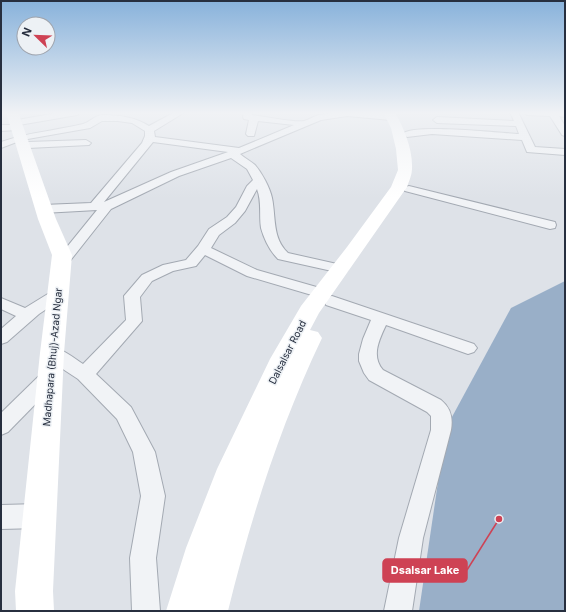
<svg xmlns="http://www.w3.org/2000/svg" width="566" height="612" viewBox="0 0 566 612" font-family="Inter,sans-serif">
<rect width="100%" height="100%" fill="#dee2e8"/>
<!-- water -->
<path fill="#99afc8" d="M565 281V611H419L446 428 511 308Z"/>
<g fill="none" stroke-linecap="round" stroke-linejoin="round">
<defs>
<g id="street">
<path d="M62 112H81L77 115 19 125 22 127 17 130 1 131V125H12V121Z"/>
<path d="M175 112H185L154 131 155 137 239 148 294 125 258 121 254 136H248L246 134 249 120 244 119 243 117 244 112H252V115C263 116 295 123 304 121 309 120 314 116 319 115 332 113 386 108 395 117L391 120 347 116 321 120 240 154C244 158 251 161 255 165 262 173 270 188 272 198 276 217 272 238 288 253L346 266 348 269 346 272 341 273 278 259C270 251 264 239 261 228 259 215 262 202 257 189L245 211 235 223 219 235 211 248 257 270 327 290 330 293 327 296 322 298 247 276 205 255 196 266 173 271 152 281 140 297 142 321 96 374 131 407 155 452 165 496 156 558 160 611H132L130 558 141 496 133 452 117 419 78 379 46 358 43 353 46 348C59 345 72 357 83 364L126 320 124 296 142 275 163 265 186 260 198 246 209 229 227 217 236 207 247 186 253 180 247 169 231 158 179 176 111 209 66 266 61 267 56 266 54 263 97 210 43 213 39 212 37 209 39 206 43 205 91 203 142 143 145 136V131L132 123 118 121H102L90 128 22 140 1 148V142C28 132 55 131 83 124 90 122 94 116 102 115 119 115 135 117 149 126ZM153 142 228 152 171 172 104 202Z"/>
<path d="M510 112H518L535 147 565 149V155L527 152 522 140 432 134 407 137 402 134C413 123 500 133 519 134L516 126 437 123 433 120 437 117 514 121Z"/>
<path d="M523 112H565V117L559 116 565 126V136L562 135 550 116 527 115Z"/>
<path d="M86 140 91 143 89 145 28 148 23 145 28 142Z"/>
<path d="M409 186 555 222 556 225 555 228 550 229 405 191 403 189 405 187Z"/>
<path d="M57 290 63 292 65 295 63 298 39 314 7 342 1 344V329L16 316 1 309V298L25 308 51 292Z"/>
<path d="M332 296 474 344 477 348 474 352 468 354 386 325C379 340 371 356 383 370L441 400C451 408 453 418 451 430L423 538 412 611H384L399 538 431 430V416L427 412 369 380 364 373 359 361V354L363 339 371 320 326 305 324 301 326 297Z"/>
<path d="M50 370 57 372 59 377 57 382 8 432 1 435V413L43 372Z"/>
<path d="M39 504 48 508 51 516 48 524 39 528 1 529V505Z"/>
</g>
</defs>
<!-- street casing -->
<use href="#street" stroke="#a3a9b2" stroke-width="2"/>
<!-- street -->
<use href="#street" fill="#f1f3f6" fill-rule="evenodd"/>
<!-- secondary -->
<g fill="#fff" fill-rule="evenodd">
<path d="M6 112H18L56 219 72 255 64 353 53 591 54 611H16L15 591 40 353 52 255 38 219Z"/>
<path d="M383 112H395C404 129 413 149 412 169 412 175 409 181 407 187L319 313 310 330 318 332 322 338C280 426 251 517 228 611H166L186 548 217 469 270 359 301 306 347 247 391 187 398 170 396 149 391 128Z"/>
</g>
</g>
<!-- sky -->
<linearGradient id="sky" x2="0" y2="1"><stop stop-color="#88b2db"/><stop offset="0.57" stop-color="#f0f2f5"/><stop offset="1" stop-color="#f0f2f5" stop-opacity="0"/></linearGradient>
<rect width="566" height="198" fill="url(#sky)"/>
<g text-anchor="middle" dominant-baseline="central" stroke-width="3" stroke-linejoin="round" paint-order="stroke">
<!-- street labels -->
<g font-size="10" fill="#272f3f" stroke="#edf1f5">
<text transform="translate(287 352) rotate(-63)">Dalsalsar Road</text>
<text transform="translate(52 357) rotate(-85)">Madhapara (Bhuj)-Azad Ngar</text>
</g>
</g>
<!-- callouts -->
<path fill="none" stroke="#ce4254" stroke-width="1.5" d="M499 519L467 570"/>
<circle fill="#ce4254" stroke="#edf1f5" stroke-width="1.5" cx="499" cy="519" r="4"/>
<rect fill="#ce4254" stroke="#ce4254" stroke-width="1.5" x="383" y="559" width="84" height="23" rx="4"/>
<g font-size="11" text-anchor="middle" font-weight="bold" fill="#fff">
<text x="425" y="574">Dsalsar Lake</text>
</g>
<!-- border -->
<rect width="566" height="612" fill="none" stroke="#272f3f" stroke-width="4"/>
<!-- north arrow -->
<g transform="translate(36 36) rotate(293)"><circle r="19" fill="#edf1f5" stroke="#9ea3ac"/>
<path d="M0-3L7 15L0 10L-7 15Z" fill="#ce4254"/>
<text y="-6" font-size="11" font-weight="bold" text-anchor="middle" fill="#272f3f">N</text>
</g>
</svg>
